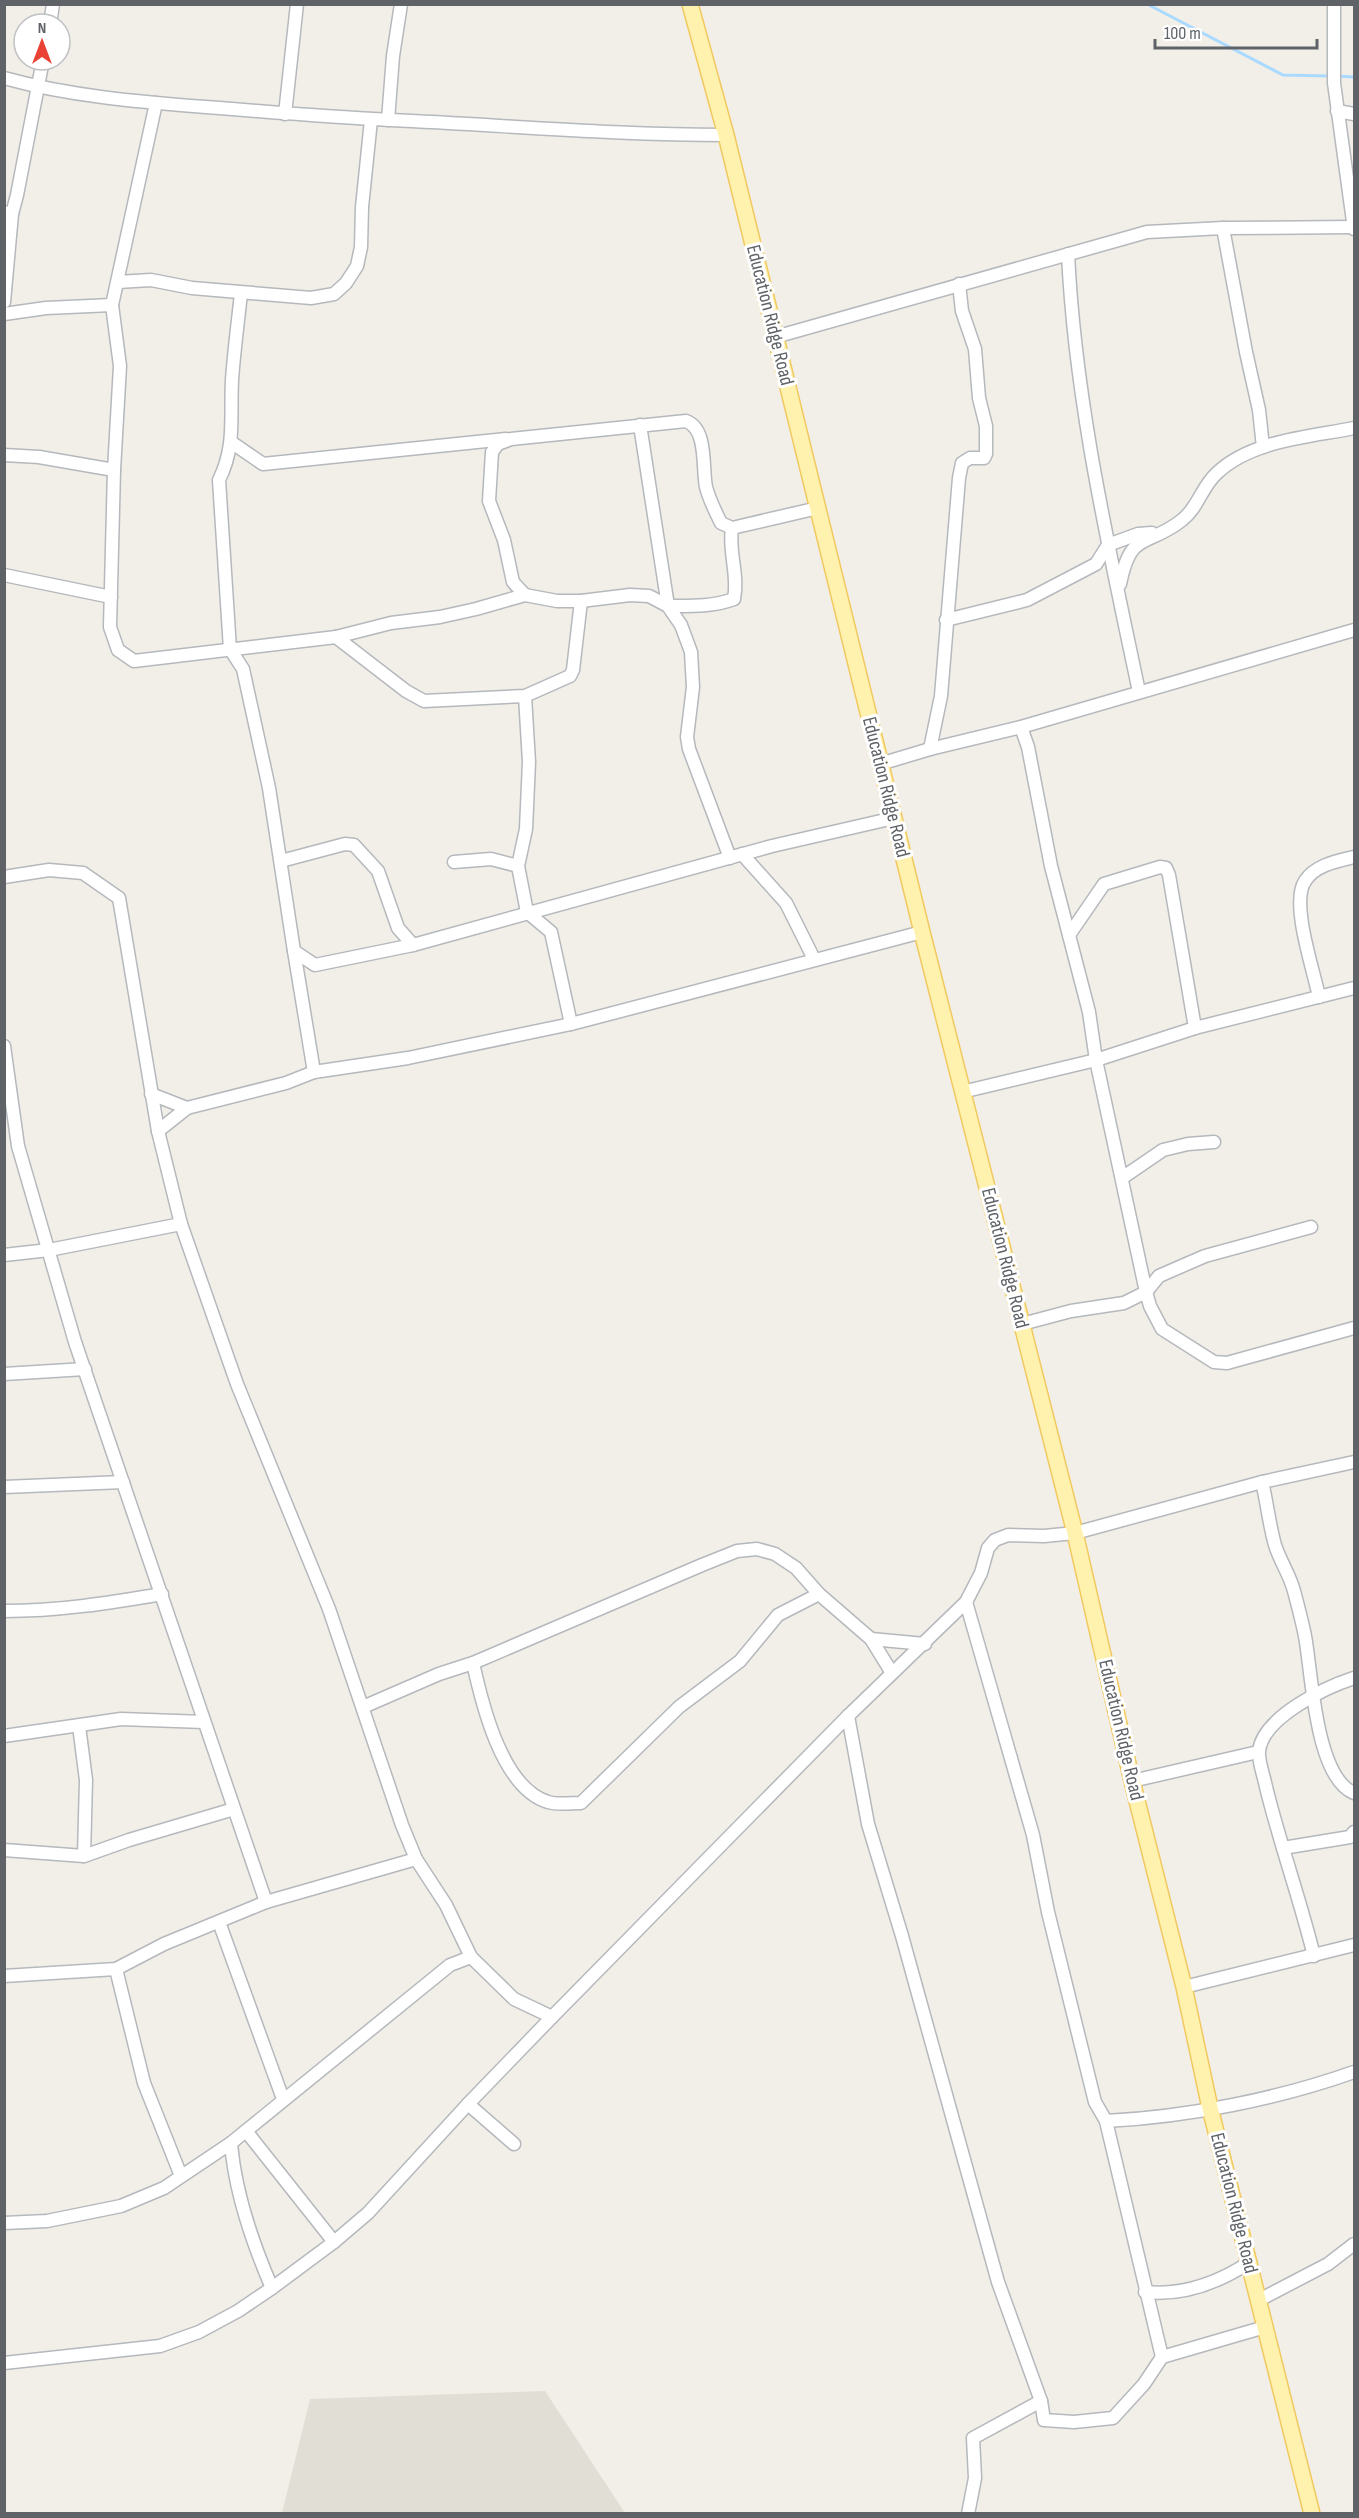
<svg xmlns="http://www.w3.org/2000/svg" width="1359" height="2518" viewBox="0 0 1359 2518" font-family="'Sofia Sans Condensed',sans-serif">
<rect width="100%" height="100%" fill="#f1efe8"/>
<!-- education -->
<path fill="#e1ded6" d="M545 2391 625 2513H282L310 2399Z"/>
<g fill="none" stroke-linecap="round" stroke-linejoin="round">
<!-- stream -->
<g stroke="#aadaff" stroke-width="3">
<path d="M1147 4 1283 75 1329 76"/>
<path d="M1336 76 1354 77"/>
</g>
<defs>
<g id="minor">
<path d="M1334 4V83L1354 229"/>
<path d="M50 24 53 4"/>
<path d="M4 78C69 96 139 102 206 107 268 112 329 117 391 120 503 125 614 135 726 135"/>
<path d="M156 103 112 305 120 366 114 470 110 627 118 650 134 661 336 637 391 623 440 617 476 609 525 595 557 601H581L630 595 649 596 668 606 681 625 691 652 693 687 687 737 689 749 730 858"/>
<path d="M1337 111 1354 114"/>
<path d="M285 114 297 4"/>
<path d="M388 120 393 56 401 4"/>
<path d="M4 212 12 214 17 195 43 60"/>
<path d="M1223 228 1246 352 1259 410 1263 447"/>
<path d="M1068 254C1075 402 1109 548 1139 692"/>
<path d="M118 282 151 280 192 288 311 298 334 294 346 283 357 266 361 247 362 207 371 120"/>
<path d="M241 293C238 322 234 351 232 380 230 417 236 446 219 480L230 649 243 669 269 788 294 951"/>
<path d="M4 302 12 214"/>
<path d="M4 314 46 308 112 305"/>
<path d="M775 337 1147 232 1223 228 1354 227"/>
<path d="M640 425 668 606"/>
<path d="M231 442 263 464 506 439"/>
<path d="M4 455 39 457 114 470"/>
<path d="M4 575 111 597"/>
<path d="M1120 584C1131 529 1147 548 1182 520 1198 508 1202 486 1217 473 1252 440 1310 437 1354 428"/>
<path d="M525 595 513 582 504 540 489 501 492 452 498 444 511 439 686 421C708 429 702 468 706 487 709 499 715 511 721 523L732 528 818 508"/>
<path d="M668 606C690 606 712 607 734 599 739 574 728 552 732 528"/>
<path d="M946 620 1027 600 1096 564 1108 545 1138 534 1152 533"/>
<path d="M336 637 406 691 424 701 525 696 570 676 573 670 581 601"/>
<path d="M525 696 529 762 526 829 518 866 527 912 551 932 571 1024"/>
<path d="M1021 727 1028 747 1051 866 1089 1012 1096 1060 1146 1292 1150 1306 1162 1329 1214 1362 1227 1363 1354 1328"/>
<path d="M930 749 941 696 959 478 962 463 970 458H984L986 454V426L979 398 975 349 962 311 959 284"/>
<path d="M880 764 930 749 1021 727 1354 630"/>
<path d="M742 854 786 903 814 959"/>
<path d="M281 861 345 844 354 845 378 871 398 928 413 945"/>
<path d="M454 862 491 859 518 866"/>
<path d="M4 877 49 870 83 873 119 898 158 1131 181 1224 237 1384 329 1609 402 1825 416 1859 446 1905 471 1957 514 1999 552 2017"/>
<path d="M1069 935 1104 884 1160 867 1166 868 1169 875 1195 1028"/>
<path d="M1319 997C1314 971 1290 903 1305 881 1315 865 1337 861 1354 857"/>
<path d="M4 1046 18 1146 75 1342 266 1902"/>
<path d="M314 1072 294 951 315 965 413 945 772 846 894 818"/>
<path d="M962 1092 1096 1060 1195 1028 1354 988"/>
<path d="M151 1094 187 1108"/>
<path d="M158 1131 187 1108 286 1083 314 1072 408 1058 571 1024 922 932"/>
<path d="M1122 1178 1163 1150 1188 1144 1214 1142"/>
<path d="M4 1255 49 1250 181 1224"/>
<path d="M1022 1324 1071 1311 1124 1303 1146 1292 1159 1276 1205 1256 1311 1227"/>
<path d="M4 1374 85 1369"/>
<path d="M1262 1482C1267 1502 1269 1524 1275 1545 1280 1561 1290 1575 1294 1591 1298 1606 1302 1621 1305 1636 1312 1673 1315 1777 1354 1793"/>
<path d="M4 1487 123 1482"/>
<path d="M966 1602 1033 1835 1048 1912 1095 2102 1106 2121 1162 2357"/>
<path d="M4 1611C58 1611 110 1603 162 1594"/>
<path d="M871 1639 925 1644"/>
<path d="M473 1663C482 1704 502 1788 548 1802 557 1805 571 1803 581 1803L679 1707 740 1661 778 1615 819 1594"/>
<path d="M363 1707 439 1674 473 1663 702 1565 737 1551 757 1549 775 1554 796 1568 819 1594 871 1639 892 1673"/>
<path d="M848 1716 868 1824 902 1936 998 2282 1041 2401 1044 2420 1074 2422 1113 2418 1144 2384 1162 2357 1265 2327"/>
<path d="M79 1726 86 1780 84 1856"/>
<path d="M4 1736 121 1719 204 1722"/>
<path d="M1132 1781 1258 1752"/>
<path d="M1283 1848 1350 1837 1354 1832"/>
<path d="M4 1850 84 1856 129 1840 234 1809"/>
<path d="M219 1922 283 2099"/>
<path d="M1314 1956C1300 1899 1280 1844 1266 1787 1264 1776 1258 1761 1259 1751 1263 1717 1326 1687 1354 1678"/>
<path d="M116 1969 144 2083 181 2176"/>
<path d="M4 1976 116 1969 164 1944 266 1902 416 1859"/>
<path d="M1184 1987 1354 1945"/>
<path d="M468 2104 514 2144"/>
<path d="M1106 2121C1187 2117 1278 2099 1354 2072"/>
<path d="M246 2131 334 2242"/>
<path d="M231 2143C235 2193 252 2242 272 2288"/>
<path d="M4 2223 47 2221 121 2206 164 2188 231 2143 450 1965 471 1957"/>
<path d="M1145 2292C1183 2296 1218 2283 1250 2262"/>
<path d="M1259 2300 1328 2264 1354 2244"/>
<path d="M4 2363 160 2346 199 2332 238 2311 272 2288 334 2242 368 2213 468 2104 552 2017 848 1716 966 1602 981 1573 988 1548 995 1540 1008 1535 1044 1536 1075 1533 1262 1482 1354 1462"/>
<path d="M968 2514 975 2478 973 2438 1041 2401"/>
</g>
<path id="major" d="M690 4 726 135 922 932 1075 1533 1132 1781 1184 1987 1210 2108 1312 2514"/>
</defs>
<!-- minor casing -->
<use href="#minor" stroke="#b5b8bc" stroke-width="15"/>
<!-- major casing -->
<use href="#major" stroke="#f2c960" stroke-width="18"/>
<!-- minor -->
<use href="#minor" stroke="#fff" stroke-width="12"/>
<!-- major -->
<use href="#major" stroke="#fff2af" stroke-width="15"/>
</g>
<g text-anchor="middle" dominant-baseline="central" stroke-width="6" stroke-linejoin="round" paint-order="stroke">
<!-- street labels -->
<g font-size="20" fill="#5f6368" stroke="#fff">
<text transform="translate(770 315) rotate(76)">Education Ridge Road</text>
<text transform="translate(886 787) rotate(76)">Education Ridge Road</text>
<text transform="translate(1005 1258) rotate(76)">Education Ridge Road</text>
<text transform="translate(1121 1730) rotate(77)">Education Ridge Road</text>
<text transform="translate(1234 2203) rotate(76)">Education Ridge Road</text>
</g>
</g>
<!-- border -->
<rect width="1359" height="2518" fill="none" stroke="#5f6368" stroke-width="12"/>
<!-- north arrow -->
<g transform="translate(42 42)"><circle r="28" fill="#ffffff" stroke="#bfc1c3" stroke-width="1.5"/>
<path d="M0-4.5L10 22L0 15L-10 22Z" fill="#ea4335"/>
<text y="-9" font-size="16" font-weight="bold" text-anchor="middle" fill="#5f6368">N</text>
</g>
<!-- scale -->
<path d="M1155 39v9h162v-9" fill="none" stroke="#5f6368" stroke-width="3"/>
<text x="1164" y="39" font-size="18" fill="#5f6368" stroke="#ffffff" stroke-width="4.5" paint-order="stroke">100 m</text>
</svg>
